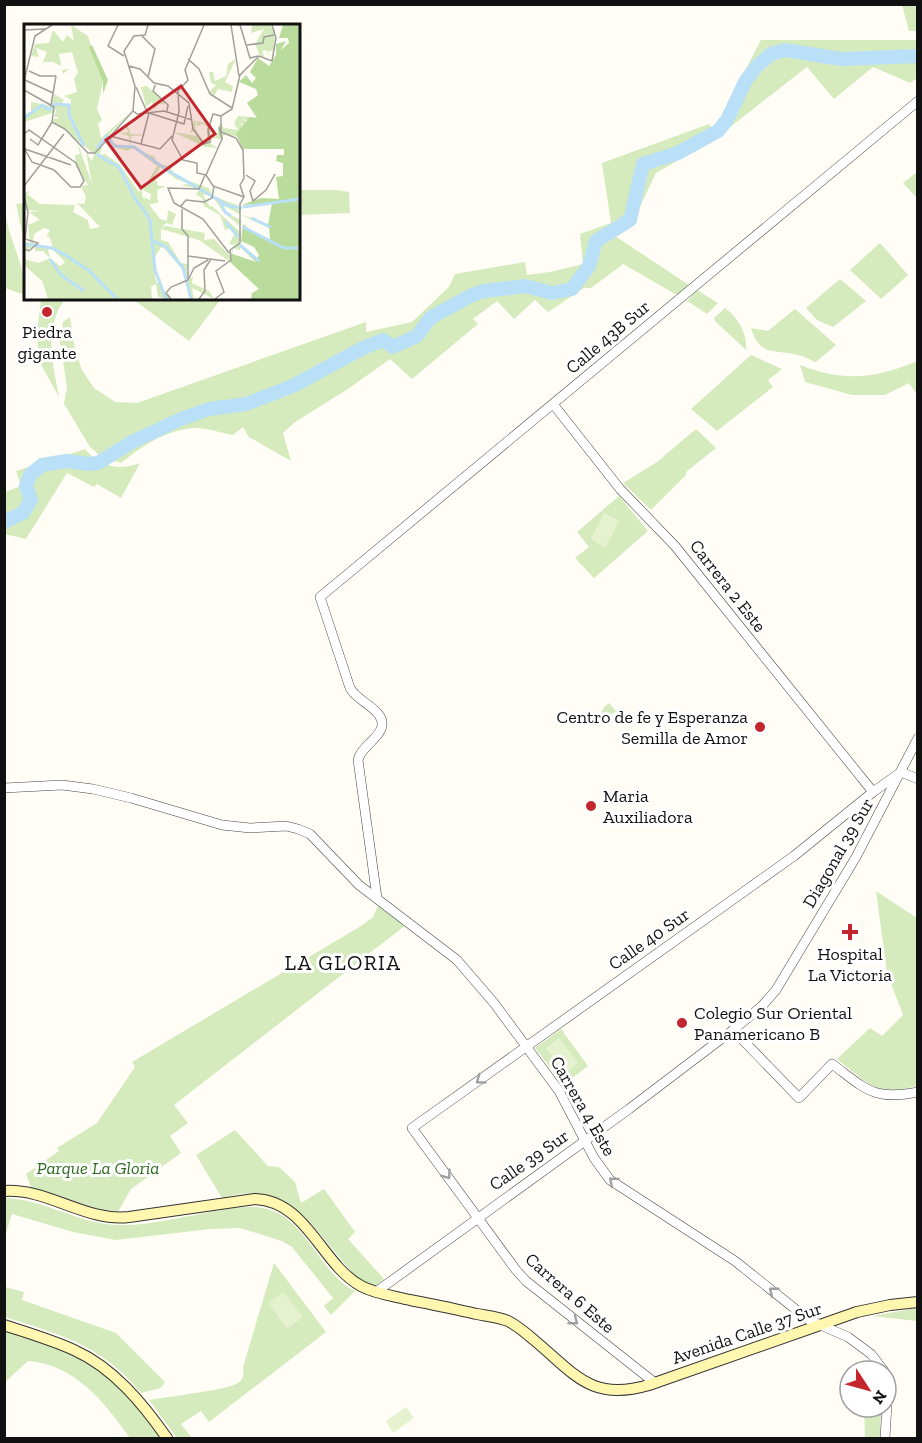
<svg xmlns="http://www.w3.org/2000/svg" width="922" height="1443" viewBox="0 0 922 1443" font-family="'Zilla Slab',serif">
<rect width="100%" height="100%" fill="#fffdf5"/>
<!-- green -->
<g fill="#d5ebbd">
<path d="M902 5H917V31H909Z"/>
<path d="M761 40H917V78L910 83 873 67 834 99 807 67 725 131 720 118Z"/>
<path d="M709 124 717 138 656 173 633 221 615 236 689 285 677 295 623 264 591 288H584L548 312 535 300 514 319 497 301 473 319 478 324 412 379 390 359 348 389 295 422 283 433 291 461 249 437 243 427 233 435C221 433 208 428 196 428 167 429 142 446 121 463L100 456 90 447 64 404 67 387 60 342 63 322 70 317 75 349 82 370 94 388 115 402 137 403 366 322V332L412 322 449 287 455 274 525 262 527 275 550 272 583 264 580 234 611 223 602 163Z"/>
<path d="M917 172V198L903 183Z"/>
<path d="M299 190H337L349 192 350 213 299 215Z"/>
<path d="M25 203H26L25 245 16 204Z"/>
<path d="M5 212C9 240 26 267 25 295L5 288Z"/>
<path d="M880 243 908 275 881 299 850 270Z"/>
<path d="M840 279 866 301 833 327 817 320 806 308Z"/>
<path d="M697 290 718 303 707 314 687 301Z"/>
<path d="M41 299H65C43 328 53 363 59 397L39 361 37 334Z"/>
<path d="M133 299H221L189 341Z"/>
<path d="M725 308C739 318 747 334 746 350L715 321 714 318Z"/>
<path d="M795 309 836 345 816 362C810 360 805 356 798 355 773 349 760 357 751 328L768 331Z"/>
<path d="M751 355 782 369 768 380 773 387 717 431 691 409Z"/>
<path d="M917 361V395L909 383 885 395H852L805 382 800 365C844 382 875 379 917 361Z"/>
<path d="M696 429 716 448 686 472V475L651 510 623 483 657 462Z"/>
<path d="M85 449C100 467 118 471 140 463L121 498 97 484 94 487 67 473 26 539 5 534V492L21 486 16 471Z"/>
<path d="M619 496 648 531 594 578 575 558 589 547 577 532Z"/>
<path d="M609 703 616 711 598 726 596 723 604 707Z"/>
<path d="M876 891 917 918V1086C876 1097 868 1084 837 1059L870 1028 882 1036 903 1015 887 973Z"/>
<path d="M378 906 406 925 174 1105 188 1123 170 1136 181 1153 131 1189 118 1212 89 1207 33 1192 26 1174 59 1151 57 1148 97 1123 135 1067 132 1062 361 926 373 917Z"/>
<path d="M561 1029 588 1066 563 1085 535 1048Z"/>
<path d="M235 1130 268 1166 279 1167 295 1182 301 1203 324 1189 355 1232 348 1239 384 1279 376 1287C360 1282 350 1271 340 1258 305 1216 284 1181 222 1198L196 1155Z"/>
<path d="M5 1198C45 1199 80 1225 120 1225 148 1226 187 1216 215 1211 232 1208 253 1204 270 1210 308 1222 320 1274 355 1291L331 1315 324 1306 333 1298 292 1247 282 1241 240 1228 210 1229 116 1240 73 1232 12 1214 5 1236Z"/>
<path d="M274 1263 326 1332 209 1422 201 1411 181 1424 192 1438H177L149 1400C164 1397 229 1390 238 1383 244 1379 244 1374 243 1367Z"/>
<path d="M5 1287 24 1292 22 1300 116 1333 165 1382 161 1388 141 1393C102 1345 61 1335 5 1317Z"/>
<path d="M917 1308V1321L872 1316Z"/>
<path d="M5 1330C28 1338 52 1345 74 1356 111 1374 136 1406 160 1438H130C105 1403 75 1364 28 1361L5 1382Z"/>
<path d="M864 1407H881L880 1438H865Z"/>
</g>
<!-- pitch -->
<g fill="#e6f2cf">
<path d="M604 513 619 521 605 548 591 539Z"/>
<path d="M559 1038 578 1063 565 1073 546 1048Z"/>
<path d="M283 1292 303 1317 287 1329 268 1303Z"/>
<path d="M406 1407 414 1418 393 1433 386 1421Z"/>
</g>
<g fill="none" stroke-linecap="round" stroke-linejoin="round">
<!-- river -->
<path stroke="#b9e0f7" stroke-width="14" d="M4 522 23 513 31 500 26 486 30 475 42 465 66 461 89 464 98 463 132 442 181 419 209 409 246 404 293 386 363 348 383 340 393 347 417 336 430 318 472 295 484 291 525 286 552 293 572 289 589 266 596 241 630 220 643 164 678 153 718 131 727 120 746 80 757 66 771 54 785 50 841 59 918 56"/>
<defs>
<g id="tertiary">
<path d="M553 404 620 489 675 546 873 792"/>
<path d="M901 772 918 779"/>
<path d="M4 788 62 785 93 789 131 798 222 825 250 828 286 826 298 829 310 834 359 885 457 960 494 1003 559 1091 594 1158 610 1180 735 1261 809 1320 848 1337 871 1354 884 1371"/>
<path d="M377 898 358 760C361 744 392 733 379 715 371 704 357 700 350 688L320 597 918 101"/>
<path d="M733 1030 799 1098 832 1064C866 1089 873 1101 918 1092"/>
<path d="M376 1292 629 1109 733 1030 762 1006 776 990 791 965 856 857 918 738"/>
<path d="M655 1383 526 1281 516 1270 412 1128 794 856 873 792 901 772"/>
<path d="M885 1438 888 1387 886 1377"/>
</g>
<g id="secondary">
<path d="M4 1191C48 1188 85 1222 129 1217L255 1199C307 1201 321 1264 361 1286 376 1294 394 1296 410 1300 432 1304 454 1309 477 1314 487 1316 498 1317 508 1321 518 1326 526 1333 534 1340 575 1374 591 1402 649 1385L857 1312 890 1305 918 1302"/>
<path d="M4 1325C28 1333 52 1340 74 1350 114 1368 143 1404 167 1438"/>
</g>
</defs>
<!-- tertiary casing -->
<use href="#tertiary" stroke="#444" stroke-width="10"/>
<!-- secondary casing -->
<use href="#secondary" stroke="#333" stroke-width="12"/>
<!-- tertiary -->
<use href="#tertiary" stroke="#fff" stroke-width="9"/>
<!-- secondary -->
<use href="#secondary" stroke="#fff6b0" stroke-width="10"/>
</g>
<!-- one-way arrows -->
<defs><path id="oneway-chevron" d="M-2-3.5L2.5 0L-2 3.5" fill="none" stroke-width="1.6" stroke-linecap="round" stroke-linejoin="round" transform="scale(1.5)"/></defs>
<g stroke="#a0a0a0">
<use href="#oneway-chevron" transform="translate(480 1080) rotate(144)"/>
<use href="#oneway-chevron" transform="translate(447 1175) rotate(54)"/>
<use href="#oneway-chevron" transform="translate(613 1181) rotate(-140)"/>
<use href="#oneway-chevron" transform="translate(773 1291) rotate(-141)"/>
<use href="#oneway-chevron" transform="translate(574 1321) rotate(38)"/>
</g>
<!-- markers -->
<g fill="#c4262e" stroke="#fff" stroke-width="2">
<circle cx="47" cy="312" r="6"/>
<circle cx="760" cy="727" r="6"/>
<circle cx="591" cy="806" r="6"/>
<path d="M847 923h6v6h6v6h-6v6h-6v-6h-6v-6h6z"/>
<circle cx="682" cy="1023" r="6"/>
</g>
<g text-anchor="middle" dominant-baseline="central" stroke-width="6" stroke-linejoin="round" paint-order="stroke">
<!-- poi labels -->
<g font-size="18" fill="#111" stroke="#fff">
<text x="47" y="332">Piedra<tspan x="47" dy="21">gigante</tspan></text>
<text x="748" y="717" text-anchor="end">Centro de fe y Esperanza<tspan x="748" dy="21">Semilla de Amor</tspan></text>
<text x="603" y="796" text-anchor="start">Maria<tspan x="603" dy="21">Auxiliadora</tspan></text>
<text x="850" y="954">Hospital<tspan x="850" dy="21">La Victoria</tspan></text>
<text x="694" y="1013" text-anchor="start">Colegio Sur Oriental<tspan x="694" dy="21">Panamericano B</tspan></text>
</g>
<!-- street labels -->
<g font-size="18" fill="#111" stroke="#fff">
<text transform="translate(608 337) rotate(-40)">Calle 43B Sur</text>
<text transform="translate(728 586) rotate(52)">Carrera 2 Este</text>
<text transform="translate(838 853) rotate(-60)">Diagonal 39 Sur</text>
<text transform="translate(649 939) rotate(-35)">Calle 40 Sur</text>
<text transform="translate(583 1106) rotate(60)">Carrera 4 Este</text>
<text transform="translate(529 1160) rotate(-35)">Calle 39 Sur</text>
<text transform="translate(570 1293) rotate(41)">Carrera 6 Este</text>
<text transform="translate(747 1333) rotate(-19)">Avenida Calle 37 Sur</text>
</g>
<!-- park labels -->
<g font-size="18" font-style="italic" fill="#2f6b1f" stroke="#fff">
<text x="98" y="1168">Parque La Gloria</text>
</g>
<!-- quarter labels -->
<g font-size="21" letter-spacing="1.5" fill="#111" stroke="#fff">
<text x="343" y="962">LA GLORIA</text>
</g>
</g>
<!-- overview -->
<g transform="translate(24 24)">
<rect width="276" height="276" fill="#fffdf5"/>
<path d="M47 1 64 12 79 58 73 85 78 96 74 100 77 114 108 87 79 117 76 131 81 130 96 141 115 168 119 164 118 171 121 177 120 173 126 176 127 170 119 166 133 142 109 124 103 127 90 123 85 116 80 118 86 112 90 120 106 123 105 112 96 109 105 108 101 103 103 101 106 108V110L124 111 107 112V122L114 127 130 132 133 139 144 142 155 153 184 164 189 172 218 183 215 190 199 181 201 188 217 196 216 202 199 188 189 173 179 170 186 183 188 182 217 209 216 226 209 224 208 230V223L212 221 205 220 211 209 206 204 201 206 196 191 180 182 178 174 172 171 175 165 156 161 166 160 152 155 137 143 131 151 134 162H142L133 166 134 179 125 180 136 195 143 197 144 186 152 190 148 201 143 199 141 200 138 205 141 202 181 209 180 216 190 215 207 233 205 237 175 216 137 205V216L144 218 157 239 163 240V257L169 252 168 259 185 267 190 275 168 264 170 275 165 274 166 266 159 246 138 222 131 233V252L133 260 137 254 136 262 147 275 134 273 132 260 127 263 128 275H24L18 257 0 241V235L15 239 26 234 36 242 41 238 28 225 24 226 26 234 19 227H11V221L4 226 0 223V218L6 219 4 201 16 196 5 188 17 187 0 186V169L6 167 3 170 16 180 51 181 49 188 64 196 66 205 76 203 53 179 60 180 62 173 57 162 64 161 52 143 51 131 56 130 53 117 68 160 62 128 68 137 70 130 29 97 30 94 34 95V93H30L32 86 28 81 29 69 40 76 38 79 47 81V76L40 72 53 68 50 54 54 49 48 28 35 30 38 46 45 45 39 50 37 42 29 38H20L17 43 23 28 12 24 15 33 7 32 11 20 25 19 29 6 39 18 43 11 50 17ZM20 204 26 206 22 213 25 212 29 224 9 219 10 210ZM228 1H245L251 6 250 27H244L248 34 242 26 238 27 241 35 236 32 231 20 240 5 227 9ZM212 35 201 58 209 62 208 68 194 65 190 72 185 68 192 61 187 59 185 48H189L191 57 202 52 204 40ZM123 62 140 78V81L135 79 130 85 128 78 122 83 117 63ZM7 78 28 82 31 88 0 98V93L7 91ZM214 92 226 93 224 97 217 94 223 98 221 102 216 98 220 104 212 112 201 110 198 115 188 114 187 120 194 124 181 123 149 108 173 112 171 107 166 109 170 97H172L171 104 180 118 183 116V103L179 100 172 102 174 97 187 101 186 111 192 113 196 99 200 104 214 106 210 99Z" fill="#d5ebbd" fill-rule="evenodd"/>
<path d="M259 1H276V275H227L228 269 235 265 206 238V229L232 238 215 222 233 234 235 231 230 223 217 217 219 200 234 212 246 215 245 204 216 190 244 201 248 179 217 181 237 174 255 175 252 153 259 152V139L252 137 253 131H260V125H219L212 110 226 93 233 94 223 79 234 71 232 65 215 58 222 51 228 59 232 54 226 48 234 34 245 42 252 31V20L262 17 257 26 265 19 264 14H255ZM68 21 84 56 79 70V58L65 23Z" fill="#b9dc9c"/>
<path fill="none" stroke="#b9e0f7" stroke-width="3" d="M0 94 18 81 25 86 31 80 45 81V91L60 122M73 124 83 112 91 122 110 123 149 150M72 130 95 143 114 180M150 150 205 182 218 184M196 176 201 188 207 192M115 179 126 196 131 246 142 275M219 183 276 175M227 194 247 203M202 198 214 213M219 203 260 224H274M130 217 143 224 159 244 167 275M0 220 28 224 43 232 64 246 93 275M216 221 235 237M26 235 37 251 60 267"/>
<path fill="none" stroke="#a09f9a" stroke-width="1.5" d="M94 1 84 22 100 32M180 1 161 46 164 56 154 67 155 88 148 116 159 136 173 139V149L182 151M207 1 215 52M216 1 226 34 234 32M0 6 21 5M118 12 131 25 124 53M223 21 239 19 240 13 250 11M164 35 175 45 186 70 208 84M105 42 116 45 130 59 144 62 165 79 169 105 180 120 186 118 184 106 189 90 197 92M5 47 16 52H32M1 56 29 69M0 57 11 12 28 1M132 59 129 67 144 81 143 87M112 63 123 88M0 66 30 83 28 98 41 105 64 129H71L109 87 111 62 100 27 110 12 121 11 124 1M27 81 32 52M109 87 113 90 140 87 168 96M125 89 160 100 164 82M197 92 208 85 216 51 235 32 248 37 252 14 248 1M0 110 5 106 52 139 60 157 56 163H47L30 146 8 138 0 124M86 112 136 125 148 112M6 115 14 121 28 98M117 120 125 89M1 125 47 141M181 151 175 165 144 164 150 179 179 195 205 229M182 151 198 115 195 103M182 151 189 162 220 173M222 151 231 157 226 167 229 177 242 166 251 150M0 162 40 110M0 172 4 188 1 215 14 219 5 227 0 225M157 182 162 176 180 178 188 174 190 162M158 185V205L164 212V256M164 232 201 237M164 256 170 244 184 236M147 275 142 269 147 263 164 256M175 275 181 267 180 246 187 235M191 275 200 268 192 247 207 236 206 226 216 219V180L220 173 216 161 220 154 219 126 212 114 197 108V92"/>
<path fill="#c4262e" fill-opacity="0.15" stroke="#c4262e" stroke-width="3" d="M157 62 191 110 117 164 82 116Z"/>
<rect width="276" height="276" fill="none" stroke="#111" stroke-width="3"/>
</g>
<!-- border -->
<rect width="922" height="1443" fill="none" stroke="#111111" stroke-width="12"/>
<!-- north arrow -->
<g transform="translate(868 1389) rotate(126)"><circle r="28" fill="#ffffff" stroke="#a0a0a0" stroke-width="1.5"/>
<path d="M0-4.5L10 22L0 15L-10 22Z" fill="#c4262e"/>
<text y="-9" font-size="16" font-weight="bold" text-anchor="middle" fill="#111111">N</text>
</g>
</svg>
